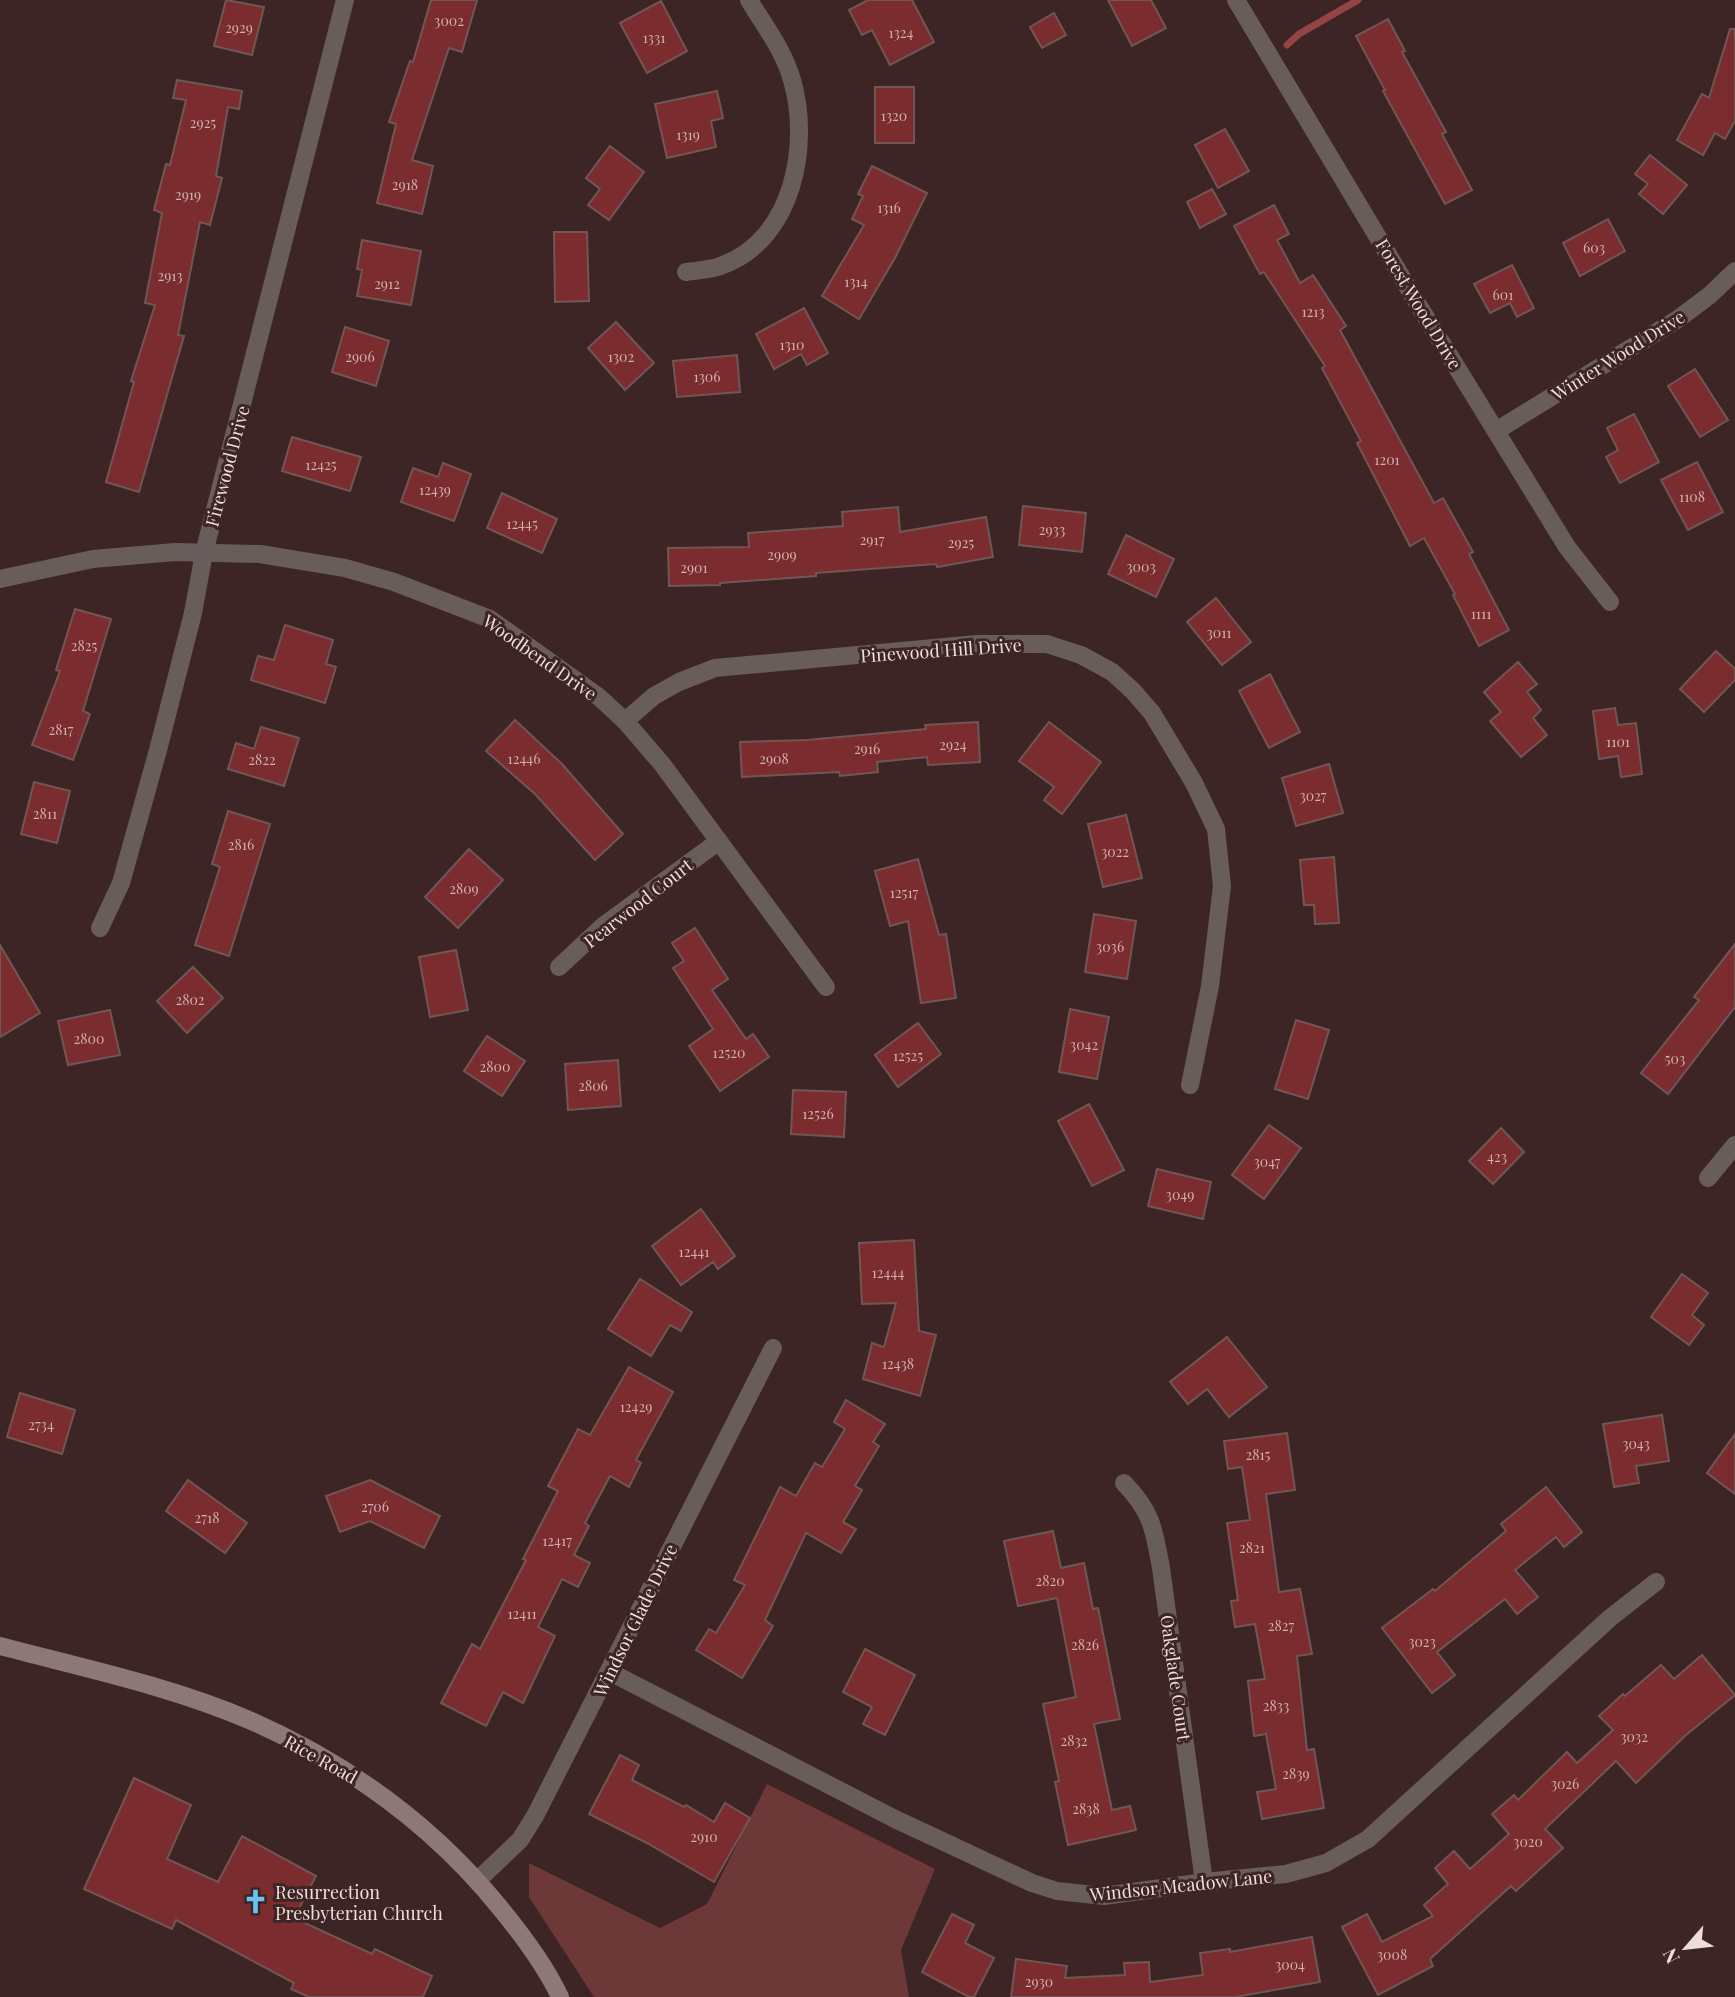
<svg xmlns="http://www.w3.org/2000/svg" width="1735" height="1997" viewBox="0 0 1735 1997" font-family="'Playfair Display',serif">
<rect width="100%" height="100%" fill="#3c2524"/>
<!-- green -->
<path fill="#6d3938" d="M767 1784 935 1869 901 1950 909 1997H594L529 1897V1863L660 1928 707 1904Z"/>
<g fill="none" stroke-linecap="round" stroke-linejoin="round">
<!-- stream -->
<path stroke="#944445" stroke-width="7" d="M1287 45 1299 34 1358 0"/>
</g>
<!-- building -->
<g fill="#7a2c2f" stroke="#715655" stroke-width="2">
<path d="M226 0 264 7 252 55 214 46Z"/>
<path d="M431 0H477L462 52 449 48 412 160 433 166 422 214 377 203 396 124 389 122 410 61 413 62Z"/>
<path d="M868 0H912L934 42 890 65 872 30 862 35 849 10Z"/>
<path d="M1108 0H1151L1166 28 1132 46Z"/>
<path d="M661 1 687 51 647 73 620 23Z"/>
<path d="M1054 13 1066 35 1042 48 1030 27Z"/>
<path d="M1388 19 1405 51 1402 52 1446 132 1442 134 1472 190 1445 204 1383 91 1385 90 1356 36Z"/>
<path d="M1730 29H1735V121L1725 139 1715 133 1703 155 1677 140 1702 94 1709 98Z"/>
<path d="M177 80 242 91 239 109 228 107 216 176 222 178 210 225 200 222 178 335 184 336 139 492 106 482 134 382 131 381 155 305 145 303 162 213 154 210 166 164 170 165 186 100 173 98Z"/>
<rect x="875" y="87" width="39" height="56"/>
<path d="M717 91 723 118 711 121 716 147 667 158 655 104Z"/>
<path d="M1225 129 1249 171 1218 188 1195 145Z"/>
<path d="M610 146 644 172 609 220 588 205 600 189 586 178Z"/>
<path d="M1650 155 1687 185 1663 214 1639 194 1648 184 1635 174Z"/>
<path d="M872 166 927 193 895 258 859 319 822 296 864 225 852 219 863 196 858 194Z"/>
<path d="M1212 189 1226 214 1200 228 1187 202Z"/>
<path d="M1274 205 1289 234 1277 240 1300 283 1313 275 1346 326 1340 330 1434 503 1443 498 1473 552 1469 554 1509 630 1479 646 1453 595 1455 594 1424 538 1410 546 1357 443 1361 441 1322 368 1325 366 1264 272 1260 274 1234 226Z"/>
<path d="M1608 219 1625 251 1580 276 1563 243Z"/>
<path d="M554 232H587L589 301 555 302Z"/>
<path d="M362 240 421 251 411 305 357 296 362 270 357 269Z"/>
<path d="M1512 265 1534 308 1517 317 1510 303 1490 313 1474 284Z"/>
<path d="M804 308 828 353 807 365 801 354 774 369 756 334Z"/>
<path d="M616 322 654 363 625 390 588 348Z"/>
<path d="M345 327 389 341 376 386 332 372Z"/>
<path d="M737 355 740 392 677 397 673 361Z"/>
<path d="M1695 369 1728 420 1700 437 1668 386Z"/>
<path d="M1634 414 1659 462 1620 483 1606 457 1618 450 1607 428Z"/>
<path d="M292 437 361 457 350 491 282 471Z"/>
<path d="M1697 462 1723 512 1688 530 1661 480Z"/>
<path d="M443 463 471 474 454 521 401 502 413 468 438 477Z"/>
<path d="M502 493 557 519 542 553 487 528Z"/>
<path d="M1023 506 1086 513 1082 552 1019 545Z"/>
<path d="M898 507 900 532 986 517 993 557 937 567 936 564 816 573V576L720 583V585L669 586 668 548 749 547 748 533 843 526 842 512Z"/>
<path d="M1126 535 1174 559 1156 597 1108 574Z"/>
<path d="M1216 598 1251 642 1222 665 1187 622Z"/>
<path d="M75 609 111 619 83 711 90 714 73 760 32 745 60 671 56 670Z"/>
<path d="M285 625 333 640 326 664 336 667 325 703 251 680 258 656 274 660Z"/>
<path d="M1716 651 1735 669V680L1704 712 1680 689Z"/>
<path d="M1518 662 1537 684 1527 692 1541 710 1533 718 1547 735 1521 757 1490 721 1501 712 1484 692Z"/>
<path d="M1270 674 1300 732 1269 748 1239 691Z"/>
<path d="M1615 708 1618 725 1636 723 1642 774 1621 777 1618 756 1599 759 1593 711Z"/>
<path d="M515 720 562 764 623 834 595 860 535 794 486 751Z"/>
<path d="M978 722 980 762 928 765 927 757 877 762 878 772 840 776 839 772 742 777 740 742 807 740 926 729 925 725Z"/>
<path d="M1049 722 1101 762 1062 814 1044 800 1054 787 1019 761Z"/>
<path d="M261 727 299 738 284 786 228 769 236 743 254 749Z"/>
<path d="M1329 764 1343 813 1296 826 1282 778Z"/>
<path d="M34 782 70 791 57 843 21 834Z"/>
<path d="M228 811 270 824 229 956 195 945 220 867 212 864Z"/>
<path d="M1126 815 1142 878 1103 887 1088 824Z"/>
<path d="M469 849 503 880 458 928 425 897Z"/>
<path d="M1334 857 1339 923 1315 924 1314 905H1304L1300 860Z"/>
<path d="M918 859 939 935 946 934 956 998 921 1003 908 921 890 926 875 871Z"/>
<path d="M1094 914 1136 921 1127 979 1085 972Z"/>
<path d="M695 928 728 979 712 990 746 1039 753 1034 769 1057 720 1091 689 1046 713 1029 673 968 684 961 672 943Z"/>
<path d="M1735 944V1007L1668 1094 1641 1073 1699 1000 1694 997Z"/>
<path d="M0 945 40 1013 0 1037Z"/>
<path d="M456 950 468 1010 430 1017 419 957Z"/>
<path d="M193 967 223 998 187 1033 157 1001Z"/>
<path d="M1070 1009 1109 1017 1097 1079 1059 1072Z"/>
<path d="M110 1010 120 1055 68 1065 58 1021Z"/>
<path d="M1296 1020 1329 1030 1308 1099 1275 1089Z"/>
<path d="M918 1023 941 1054 898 1087 875 1055Z"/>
<path d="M487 1036 525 1061 502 1096 464 1071Z"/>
<path d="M618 1060 621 1106 568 1110 565 1064Z"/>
<path d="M793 1090 846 1092 844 1137 791 1134Z"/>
<path d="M1089 1104 1124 1170 1092 1186 1058 1121Z"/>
<path d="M1269 1125 1301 1148 1264 1199 1232 1175Z"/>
<path d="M1501 1128 1524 1152 1493 1184 1469 1161Z"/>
<path d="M1157 1169 1211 1182 1203 1219 1148 1206Z"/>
<path d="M701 1209 735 1256 718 1269 713 1262 681 1285 652 1246Z"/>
<path d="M914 1240 919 1331 936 1335 920 1396 863 1379 872 1343 884 1347 896 1303 862 1304 859 1243Z"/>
<path d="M1682 1274 1708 1293 1692 1315 1704 1325 1689 1345 1651 1317Z"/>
<path d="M640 1279 692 1312 681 1331 670 1325 651 1356 608 1329Z"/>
<path d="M1227 1337 1267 1387 1229 1417 1207 1389 1188 1404 1170 1382Z"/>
<path d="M629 1367 673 1392 636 1460 641 1463 629 1487 610 1476 585 1523 589 1526 574 1555 590 1563 578 1587 562 1579 538 1627 555 1636 523 1703 503 1692 486 1726 441 1703 472 1644 480 1649 526 1560 523 1559 558 1491 548 1486 578 1429 590 1435Z"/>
<path d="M20 1393 75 1410 62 1454 7 1437Z"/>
<path d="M846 1400 885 1424 873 1442 879 1446 855 1486 862 1490 843 1522 856 1529 841 1553 806 1533 765 1620 773 1626 742 1678 696 1650 709 1629 716 1633 745 1585 734 1580 780 1487 796 1496 815 1463 822 1467 845 1429 834 1422Z"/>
<path d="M1662 1415 1669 1461 1636 1466 1639 1483 1614 1487 1603 1424Z"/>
<path d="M1287 1433 1295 1490 1266 1494 1279 1592 1300 1589 1312 1654 1297 1656 1307 1750 1314 1749 1324 1808 1262 1819 1257 1792 1276 1789 1266 1734 1254 1736 1248 1681 1265 1679 1255 1624 1235 1627 1231 1601 1238 1600 1227 1523 1250 1520 1242 1467 1228 1469 1224 1441Z"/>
<path d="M1735 1434V1494L1707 1473Z"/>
<path d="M188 1480 247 1523 225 1553 166 1511Z"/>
<path d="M370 1480 440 1516 424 1548 370 1521 340 1532 326 1496Z"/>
<path d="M1546 1487 1582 1532 1564 1547 1556 1537 1515 1570 1538 1597 1517 1614 1505 1599 1437 1652 1455 1675 1432 1693 1382 1628 1433 1589 1435 1591 1506 1531 1501 1524Z"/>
<path d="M1053 1531 1061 1568 1084 1563 1093 1609 1098 1608 1120 1719 1094 1724 1112 1810 1130 1806 1136 1830 1068 1845 1055 1782 1059 1781 1043 1704 1076 1697 1057 1598 1018 1606 1004 1541Z"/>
<path d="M865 1649 915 1675 885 1735 863 1724 872 1707 843 1692Z"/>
<path d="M1702 1655 1735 1695 1686 1735 1636 1783 1616 1761 1545 1829 1563 1848 1516 1891 1511 1886 1430 1959 1433 1966 1378 1995 1342 1927 1367 1914 1382 1942 1433 1916 1424 1905 1448 1884 1435 1868 1454 1851 1470 1869 1509 1834 1492 1814 1514 1795 1518 1800 1567 1752 1577 1763 1613 1730 1599 1716 1623 1694 1625 1696 1661 1665 1674 1679Z"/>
<path d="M620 1755 639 1765 632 1780 684 1807 686 1805 714 1822 725 1803 750 1818 714 1882 647 1843 589 1814Z"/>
<path d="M134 1778 191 1805 167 1859 218 1882 242 1836 316 1876 294 1918 372 1954 375 1949 432 1976 423 1997H309L291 1989 294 1983 176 1920 172 1929 84 1889Z"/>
<path d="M952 1914 974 1925 965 1943 994 1958 974 1997H969L922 1972Z"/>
<path d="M1312 1937 1320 1982 1235 1997H1011L1016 1959 1067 1966 1065 1978 1125 1975 1124 1963 1149 1962 1150 1982 1203 1975 1200 1953 1230 1949V1952Z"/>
</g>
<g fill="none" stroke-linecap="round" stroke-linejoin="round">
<!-- street -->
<g stroke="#695d5c" stroke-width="18">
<path d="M1236 0 1419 306 1567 547 1610 602"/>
<path d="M686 272C698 270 712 270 723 265 793 239 811 145 792 80 784 51 764 25 749 0"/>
<path d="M1496 431 1678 319 1710 295 1735 271"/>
<path d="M0 579 93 559 175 552 260 554 345 568 394 582 490 619 599 697 625 721 662 764 826 987"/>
<path d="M625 721 654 696 679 682 715 668 977 644H1047L1081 655 1112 672 1133 691 1152 713 1194 783 1216 829 1222 886 1210 986 1190 1085"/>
<path d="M100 928 121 883 158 750 193 613 204 553 345 0"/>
<path d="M559 967 603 926 719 841"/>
<path d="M1708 1178 1735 1145"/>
<path d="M1124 1483C1152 1512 1154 1529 1161 1568L1204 1882"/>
<path d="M610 1672 895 1819 1032 1883 1057 1891 1104 1896 1204 1882 1286 1874 1326 1863 1368 1839 1610 1618 1656 1582"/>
<path d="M478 1880 520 1840 535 1816 773 1348"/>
</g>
<!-- secondary -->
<path stroke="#8b7877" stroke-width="18" d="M0 1646C83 1668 170 1686 249 1720 347 1763 434 1826 501 1909 523 1936 545 1965 560 1997"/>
</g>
<!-- icons -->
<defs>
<symbol id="church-bare" viewBox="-9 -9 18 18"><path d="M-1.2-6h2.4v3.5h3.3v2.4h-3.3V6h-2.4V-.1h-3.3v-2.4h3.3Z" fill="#68c4f0" stroke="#3c2524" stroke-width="2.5" paint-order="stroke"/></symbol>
</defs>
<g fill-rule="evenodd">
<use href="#church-bare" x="238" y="1884" width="35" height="35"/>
</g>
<g text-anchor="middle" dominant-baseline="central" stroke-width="6" stroke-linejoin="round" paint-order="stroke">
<!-- number labels -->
<g font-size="14" fill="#d0b0b0">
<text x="449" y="20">3002</text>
<text x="239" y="27">2929</text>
<text x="901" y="32">1324</text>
<text x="654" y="37">1331</text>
<text x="894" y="115">1320</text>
<text x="203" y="122">2925</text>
<text x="688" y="134">1319</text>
<text x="405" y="184">2918</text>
<text x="188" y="194">2919</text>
<text x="889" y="207">1316</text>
<text x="1594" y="247">603</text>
<text x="170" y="275">2913</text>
<text x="856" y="281">1314</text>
<text x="387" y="283">2912</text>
<text x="1503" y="294">601</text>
<text x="1313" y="311">1213</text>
<text x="792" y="344">1310</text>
<text x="360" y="356">2906</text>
<text x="621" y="356">1302</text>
<text x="707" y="376">1306</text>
<text x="1387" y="459">1201</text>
<text x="321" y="464">12425</text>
<text x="435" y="489">12439</text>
<text x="1692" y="496">1108</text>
<text x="522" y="523">12445</text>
<text x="1052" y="529">2933</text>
<text x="872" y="539">2917</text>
<text x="961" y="542">2925</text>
<text x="782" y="554">2909</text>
<text x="1141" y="566">3003</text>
<text x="694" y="567">2901</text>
<text x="1481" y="613">1111</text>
<text x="1219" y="632">3011</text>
<text x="84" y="645">2825</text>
<text x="61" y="729">2817</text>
<text x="1618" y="741">1101</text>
<text x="953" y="744">2924</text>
<text x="867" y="748">2916</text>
<text x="524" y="758">12446</text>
<text x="774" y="758">2908</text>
<text x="262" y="759">2822</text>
<text x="1313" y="795">3027</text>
<text x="45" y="813">2811</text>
<text x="241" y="844">2816</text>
<text x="1115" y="851">3022</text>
<text x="464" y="888">2809</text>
<text x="904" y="892">12517</text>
<text x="1110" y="946">3036</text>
<text x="190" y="999">2802</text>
<text x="89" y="1038">2800</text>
<text x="1084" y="1044">3042</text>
<text x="729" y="1052">12520</text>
<text x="908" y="1055">12525</text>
<text x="1675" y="1058">503</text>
<text x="495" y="1066">2800</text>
<text x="593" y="1085">2806</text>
<text x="818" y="1113">12526</text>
<text x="1497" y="1156">423</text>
<text x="1267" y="1161">3047</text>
<text x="1180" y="1194">3049</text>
<text x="694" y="1251">12441</text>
<text x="888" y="1272">12444</text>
<text x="898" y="1363">12438</text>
<text x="636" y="1406">12429</text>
<text x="41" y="1424">2734</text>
<text x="1636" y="1443">3043</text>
<text x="1258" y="1454">2815</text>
<text x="375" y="1506">2706</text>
<text x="207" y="1517">2718</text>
<text x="557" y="1540">12417</text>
<text x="1252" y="1547">2821</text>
<text x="1050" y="1580">2820</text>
<text x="522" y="1613">12411</text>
<text x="1281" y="1625">2827</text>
<text x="1422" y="1641">3023</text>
<text x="1085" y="1644">2826</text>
<text x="1276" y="1705">2833</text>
<text x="1634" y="1736">3032</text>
<text x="1074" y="1740">2832</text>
<text x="1296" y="1773">2839</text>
<text x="1565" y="1783">3026</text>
<text x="1086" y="1808">2838</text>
<text x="704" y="1836">2910</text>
<text x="1528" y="1841">3020</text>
<text x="1392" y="1954">3008</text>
<text x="1290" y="1964">3004</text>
<text x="1039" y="1981">2930</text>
</g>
<!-- street labels -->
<g font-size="18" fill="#ecdcdb" stroke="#3c2524">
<text transform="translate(1419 304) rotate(59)">Forest Wood Drive</text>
<text transform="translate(1618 355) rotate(-32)">Winter Wood Drive</text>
<text transform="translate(227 466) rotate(-75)">Firewood Drive</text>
<text transform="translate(941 650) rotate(-4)">Pinewood Hill Drive</text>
<text transform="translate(540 657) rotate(35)">Woodbend Drive</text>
<text transform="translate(638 903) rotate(-38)">Pearwood Court</text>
<text transform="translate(635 1620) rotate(-64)">Windsor Glade Drive</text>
<text transform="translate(1176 1678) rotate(82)">Oakglade Court</text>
<text transform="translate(321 1759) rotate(29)">Rice Road</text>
<text transform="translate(1181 1885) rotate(-6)">Windsor Meadow Lane</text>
</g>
<!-- poi labels -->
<g font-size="18" fill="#ecdcdb" stroke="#3c2524" text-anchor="start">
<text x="275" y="1892">Resurrection<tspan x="275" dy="21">Presbyterian Church</tspan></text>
</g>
</g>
<!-- north arrow -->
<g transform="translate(1686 1948) rotate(242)" stroke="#3c2524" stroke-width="5" paint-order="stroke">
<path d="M0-5L12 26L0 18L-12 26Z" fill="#ecdcdb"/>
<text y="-10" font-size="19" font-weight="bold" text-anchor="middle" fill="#ecdcdb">N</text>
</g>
</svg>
